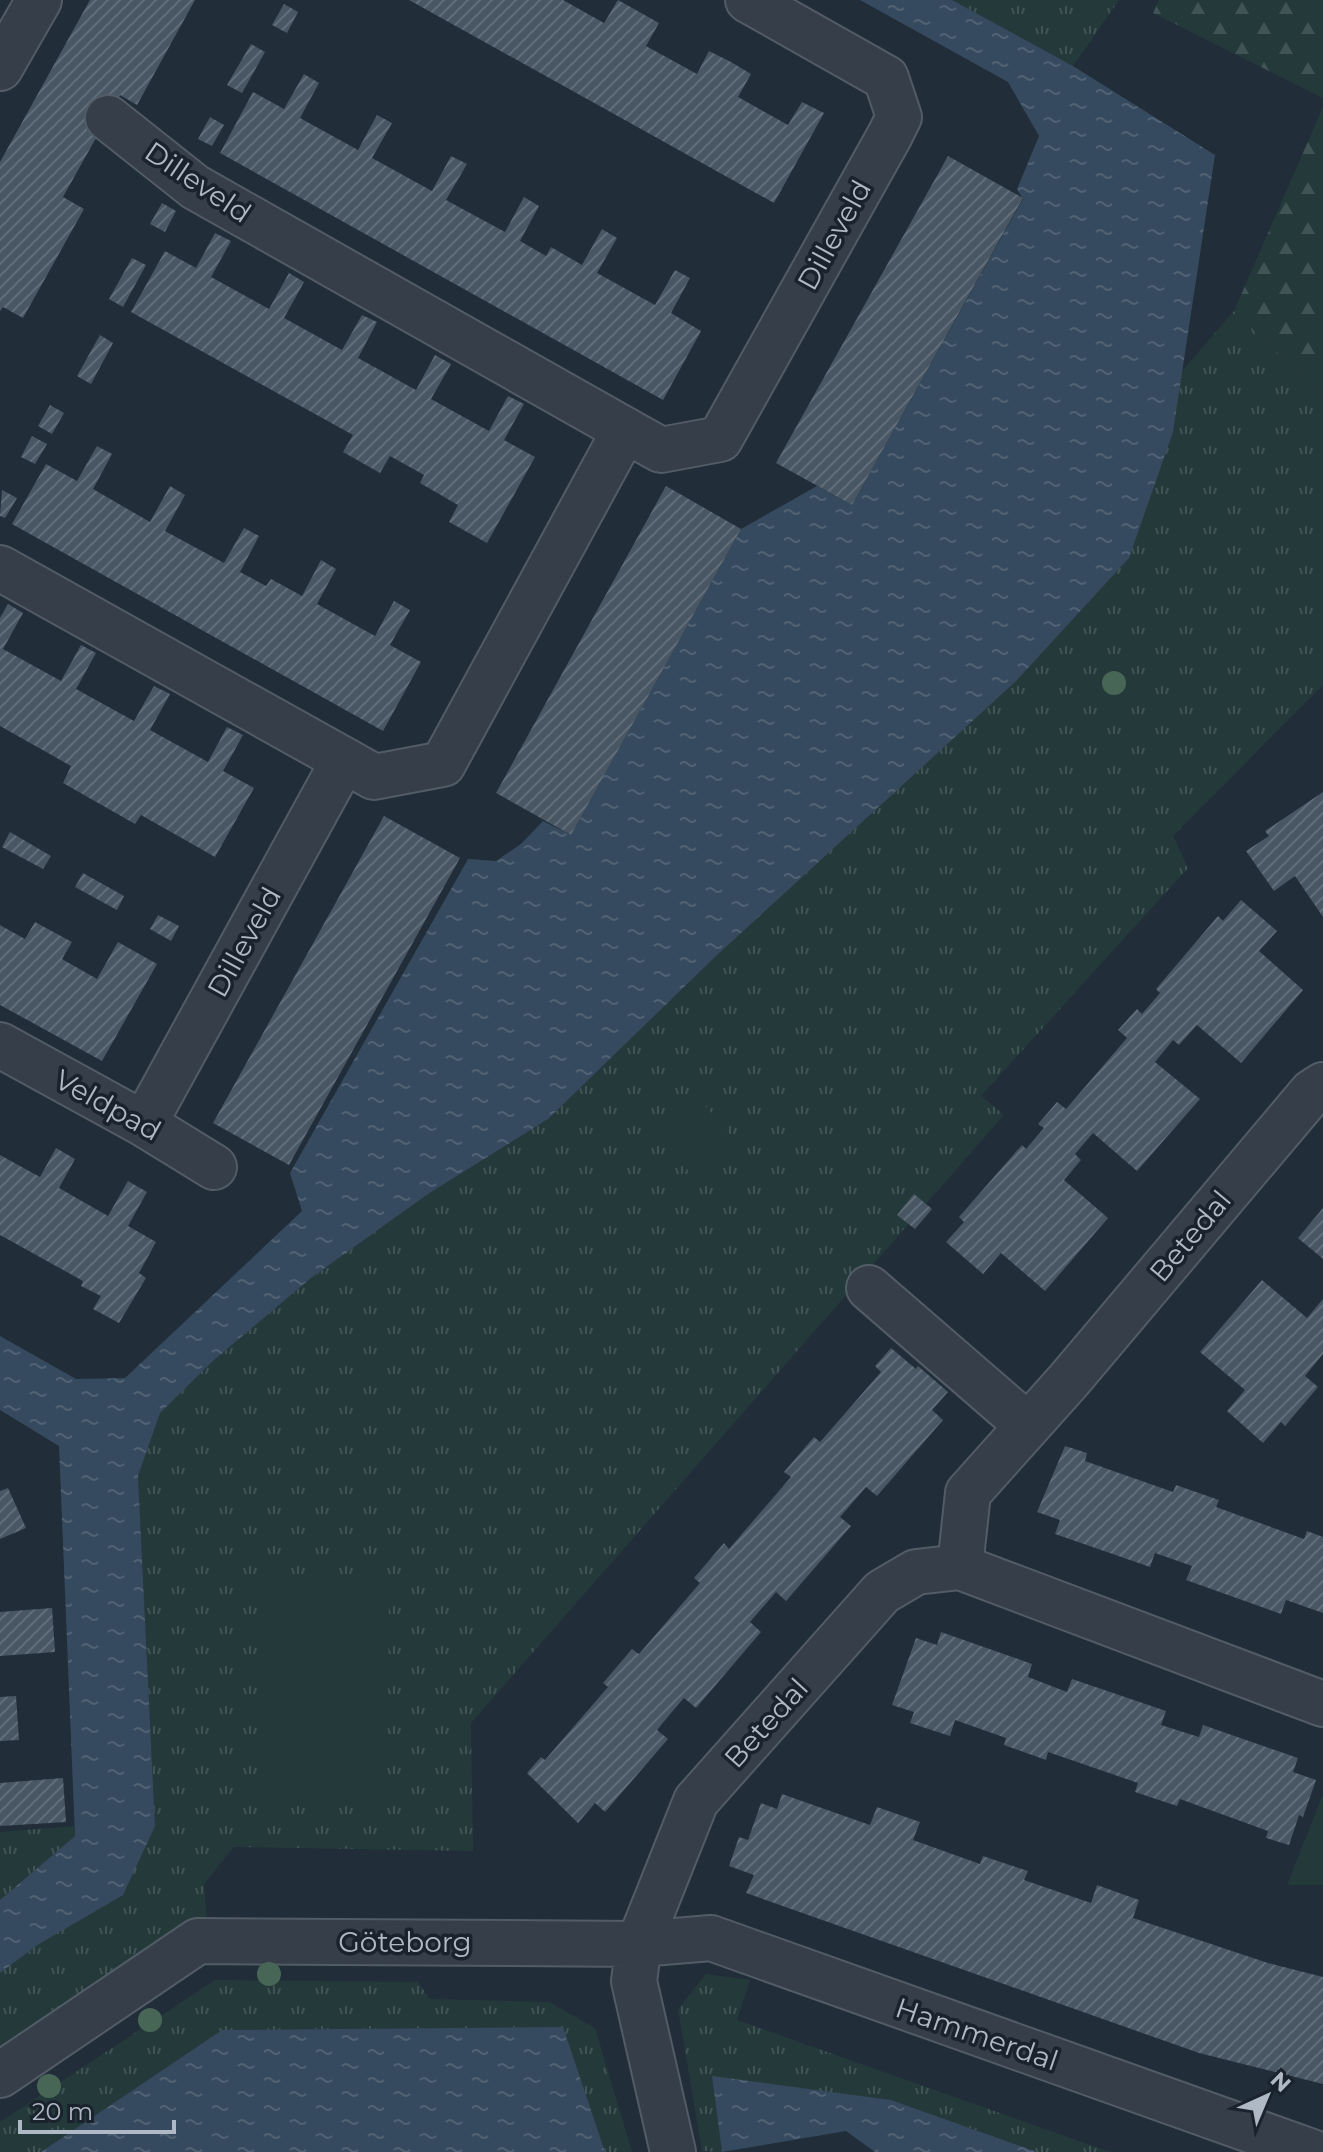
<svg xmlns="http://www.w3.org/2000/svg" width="1323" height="2152" viewBox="0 0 1323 2152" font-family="Montserrat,sans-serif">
<defs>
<pattern id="grass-tufts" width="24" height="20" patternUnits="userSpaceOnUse" patternTransform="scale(2)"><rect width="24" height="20" fill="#243a3a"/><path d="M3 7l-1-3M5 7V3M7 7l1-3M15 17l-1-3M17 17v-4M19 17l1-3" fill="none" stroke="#415455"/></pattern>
<pattern id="forest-firs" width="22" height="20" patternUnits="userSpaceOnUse" patternTransform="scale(2)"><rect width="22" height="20" fill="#243a3a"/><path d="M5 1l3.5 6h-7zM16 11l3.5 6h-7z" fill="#415455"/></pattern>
<pattern id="water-ripples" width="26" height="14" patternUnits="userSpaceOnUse" patternTransform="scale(2)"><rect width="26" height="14" fill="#354a5f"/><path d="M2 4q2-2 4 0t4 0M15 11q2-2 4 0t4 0" fill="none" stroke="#506274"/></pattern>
<pattern id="building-hatch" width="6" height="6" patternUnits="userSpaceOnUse" patternTransform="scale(2)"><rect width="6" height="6" fill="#495764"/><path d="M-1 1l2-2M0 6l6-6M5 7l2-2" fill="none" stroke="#616d79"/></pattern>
</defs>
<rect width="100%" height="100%" fill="#212d38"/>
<!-- grass -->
<g fill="url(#grass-tufts)">
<path d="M952 0H1119L1073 66Z"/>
<path d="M1234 311 1323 396V685L1173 836 1188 868 981 1096 1004 1115 471 1723 473 1851 234 1847 204 1884 207 1919 179 1930 0 2050V1973L39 1944 155 1826 138 1476 160 1413 214 1360 311 1278 428 1194 548 1119 716 956 1173 432 1182 371Z"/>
<path d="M74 1826 75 1836 0 1900V1832Z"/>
<path d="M706 1974 750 1980 737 2020 1110 2152H1037L891 2100 712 2077 722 2152 702 2151 678 2009Z"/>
<path d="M215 1980 418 1982 430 1999 549 2002 595 2028 632 2152H605L562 2027 222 2030 41 2152H0V2122Z"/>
</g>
<!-- forest -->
<g fill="url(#forest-firs)">
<path d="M1159 0H1323V98L1153 13Z"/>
<path d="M1323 107V396L1234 311Z"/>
</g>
<!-- park -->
<g fill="#243a3a">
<path d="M702 1102 734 1139 691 1174 660 1136Z"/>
<path d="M265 1583 389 1584 387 1805 264 1804Z"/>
<path d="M1323 1794V1885H1287Z"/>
</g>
<!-- water -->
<g fill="url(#water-ripples)">
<path d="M860 0H952L1073 66 1215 155 1173 432 1129 558 1016 681 716 956 548 1119 428 1194 311 1278 214 1360 160 1413 138 1476 155 1826 123 1895 39 1944 0 1973V1900L75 1836 59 1446 0 1410V1336L76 1379 125 1378 302 1211 290 1173 468 859 496 861 521 844 543 821 571 835 741 529 817 486 852 505 1023 199 1017 189 1039 136 1008 82Z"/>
<path d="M563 2027 605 2152H41L222 2030Z"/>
<path d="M712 2076 891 2100 1037 2152H875L846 2131 722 2152Z"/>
</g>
<!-- building -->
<g fill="url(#building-hatch)">
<path d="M90 0H195L137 105 120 95 63 197 84 209 23 318 3 307 0 311V162Z"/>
<path d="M409 0H563L604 23 618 0 659 23 646 46 697 74 709 51 731 62 751 74 738 97 788 125 802 102 824 113 774 203Z"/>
<path d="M284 4 298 12 287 33 272 25Z"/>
<path d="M251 44 265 52 242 93 227 85Z"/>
<path d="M304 74 319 83 300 118 358 150 377 115 392 123 372 158 432 191 451 156 467 164 446 200 505 232 524 197 539 206 520 241 546 256 551 247 582 265 602 229 617 238 597 273 655 305 675 270 690 278 671 313 701 331 663 400 220 153 253 92 284 109Z"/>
<path d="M210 117 224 125 212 146 198 139Z"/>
<path d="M948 156 1023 198 852 505 776 463Z"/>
<path d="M162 203 176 211 165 232 150 224Z"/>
<path d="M215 233 231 241 211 277 269 309 289 273 304 282 284 318 342 350 362 315 377 322 358 358 416 390 435 355 451 364 431 399 489 431 508 396 524 404 504 440 535 457 487 543 449 522 458 505 420 483 424 475 390 456 380 473 343 452 353 435 131 312 165 251 196 268Z"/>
<path d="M132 258 146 265 123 307 109 299Z"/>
<path d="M100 335 113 343 91 384 77 376Z"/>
<path d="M50 405 64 413 52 434 38 426Z"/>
<path d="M32 436 47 444 35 464 21 457Z"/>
<path d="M97 446 112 454 93 489 150 522 170 486 185 495 165 531 224 563 244 528 259 536 240 572 266 586 271 579 302 596 321 560 336 569 317 604 375 636 394 601 410 610 390 645 421 662 383 731 12 524 46 464 77 481Z"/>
<path d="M666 486 741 529 571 835 496 793Z"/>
<path d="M2 490 17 498 5 518 0 516Z"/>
<path d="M8 604 23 613 3 649 61 681 81 645 96 653 76 689 134 721 154 686 170 694 150 730 208 762 227 727 243 735 223 771 254 788 215 857 141 815 135 824 63 783 71 766 0 726V618Z"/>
<path d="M1323 792V917L1295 876 1274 891 1246 851 1269 836 1265 831Z"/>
<path d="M384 816 460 858 289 1165 213 1123Z"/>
<path d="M10 832 51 856 43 869 2 847Z"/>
<path d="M83 873 124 896 117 910 75 887Z"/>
<path d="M1241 900 1277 931 1259 951 1303 990 1241 1063 1197 1025 1179 1045 1173 1040 1155 1062 1200 1099 1137 1171 1093 1133 1075 1154 1081 1160 1064 1180 1108 1218 1045 1291 1001 1253 983 1274 946 1242 964 1222 959 1217 1022 1145 1026 1149 1044 1128 1038 1124 1057 1102 1066 1109 1127 1038 1118 1030 1137 1009 1142 1014 1160 993 1156 989 1218 916 1223 921Z"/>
<path d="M158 915 179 926 171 941 150 929Z"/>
<path d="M35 922 72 942 62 959 97 979 118 942 157 964 102 1061 0 1005V925L25 939Z"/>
<path d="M56 1148 75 1159 59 1188 108 1216 128 1181 147 1192 128 1226 156 1242 139 1273 146 1278 119 1323 93 1309 101 1296 81 1286 83 1281 0 1235V1155L40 1177Z"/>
<path d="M914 1194 932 1209 915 1229 897 1215Z"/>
<path d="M1323 1208V1259L1298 1238Z"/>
<path d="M1262 1280 1307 1318 1323 1299V1354L1305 1376 1318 1387 1285 1426 1281 1422 1263 1443 1227 1411 1245 1390 1200 1352Z"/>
<path d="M891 1348 916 1369 918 1366 948 1392 932 1410 943 1420 877 1496 866 1487 840 1517 851 1526 786 1601 776 1592 750 1622 761 1632 696 1708 684 1698 671 1713 657 1730 668 1739 605 1812 595 1803 578 1823 527 1773 541 1757 545 1760 608 1687 603 1683 632 1649 639 1654 700 1583 694 1578 724 1543 729 1549 791 1477 784 1472 814 1437 820 1442 881 1372 875 1366Z"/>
<path d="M1065 1446 1087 1453 1085 1461 1173 1492 1176 1485 1219 1500 1216 1507 1304 1539 1307 1531 1323 1537V1613L1286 1600 1281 1614 1186 1580 1192 1566 1155 1553 1150 1567 1055 1534 1060 1520 1037 1512Z"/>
<path d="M8 1488 26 1528 0 1539V1491Z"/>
<path d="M52 1608 55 1652 0 1656V1612Z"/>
<path d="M941 1632 1032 1664 1028 1677 1067 1692 1072 1679 1166 1711 1161 1725 1199 1737 1203 1725 1298 1758 1293 1772 1316 1780 1303 1817 1299 1815 1289 1845 1266 1838 1268 1831 1180 1799 1177 1806 1135 1792 1138 1783 1048 1752 1046 1760 1004 1745 1006 1738 955 1720 950 1736 910 1723 914 1712 892 1705 916 1638 937 1645Z"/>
<path d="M16 1696 19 1740 0 1741V1697Z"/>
<path d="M63 1778 66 1822 0 1826V1783Z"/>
<path d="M782 1794 870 1825 877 1807 920 1822 913 1840 980 1864 983 1856 1028 1871 1024 1880 1091 1903 1097 1885 1139 1900 1133 1918 1268 1963 1323 1977V2084L1199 2053 746 1893 754 1875 729 1866 739 1837 748 1840 761 1803 777 1809Z"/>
</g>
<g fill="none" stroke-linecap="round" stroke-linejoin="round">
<defs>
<g id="minor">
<path d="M0 68 39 0"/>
<path d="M108 118 195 187 625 430"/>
<path d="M0 568 344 760"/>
<path d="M0 1045 144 1124 214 1167"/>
<path d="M144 1124 344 760 374 777 443 764 625 430 661 450 720 439 890 135 899 117 886 78 748 0"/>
<path d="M869 1288 1027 1425"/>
<path d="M960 1567 968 1493 1069 1380 1312 1092 1323 1085"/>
<path d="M0 2075 198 1941 639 1944 634 1981 673 2152"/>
<path d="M1312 2152 711 1938 639 1944 696 1801 882 1592 916 1572 960 1567 1323 1704"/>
</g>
</defs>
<!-- minor casing -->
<use href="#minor" stroke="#525c66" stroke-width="48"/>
<!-- minor -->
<use href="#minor" stroke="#353e49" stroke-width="44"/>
</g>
<!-- trees -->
<g fill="#486656">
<circle cx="1114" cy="683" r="12"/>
<circle cx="269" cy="1974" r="12"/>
<circle cx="150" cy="2020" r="12"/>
<circle cx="49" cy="2086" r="12"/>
</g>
<g text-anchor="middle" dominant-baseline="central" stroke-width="7" stroke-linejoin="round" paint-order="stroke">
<!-- street labels -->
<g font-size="28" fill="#afb9c5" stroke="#1a232d">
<text transform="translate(198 182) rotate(34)">Dilleveld</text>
<text transform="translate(834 235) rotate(-61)">Dilleveld</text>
<text transform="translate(244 942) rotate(-61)">Dilleveld</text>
<text transform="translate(108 1105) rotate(29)">Veldpad</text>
<text transform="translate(1190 1236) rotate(-50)">Betedal</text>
<text transform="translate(766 1723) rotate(-48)">Betedal</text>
<text x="405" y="1942">Göteborg</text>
<text transform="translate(977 2034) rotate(19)">Hammerdal</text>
</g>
</g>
<!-- north arrow -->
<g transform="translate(1267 2096) rotate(44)" stroke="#1a232d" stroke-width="6" paint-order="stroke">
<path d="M0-6L14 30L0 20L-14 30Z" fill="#afb9c5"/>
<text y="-12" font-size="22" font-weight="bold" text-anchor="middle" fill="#afb9c5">N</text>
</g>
<!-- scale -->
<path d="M20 2120v12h154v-12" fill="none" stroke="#afb9c5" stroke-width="4"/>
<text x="32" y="2120" font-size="24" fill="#afb9c5" stroke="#1a232d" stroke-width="6" paint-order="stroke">20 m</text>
</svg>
